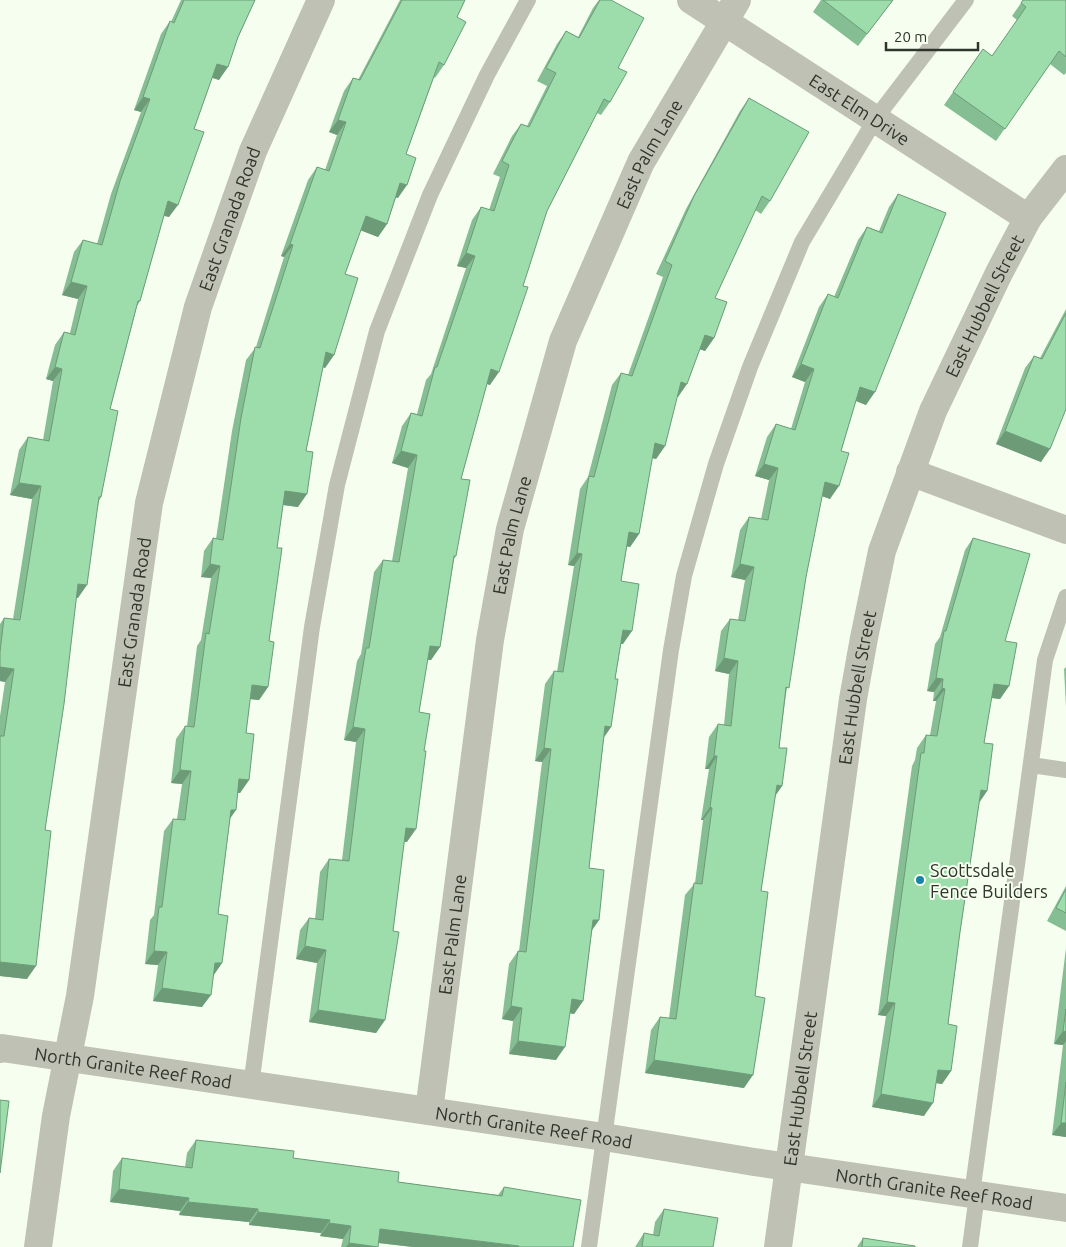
<svg xmlns="http://www.w3.org/2000/svg" width="1066" height="1247" viewBox="0 0 1066 1247" font-family="Ubuntu,sans-serif">
<rect width="100%" height="100%" fill="#f6ffef"/>
<g fill="none" stroke-linecap="round" stroke-linejoin="round">
<!-- service -->
<g stroke="#c0c1b5" stroke-width="16">
<path d="M1031 765 1066 770"/>
<path d="M251 1086 312 627 337 485 377 331 430 195 487 75 528 0"/>
<path d="M972 1194 1045 660 1066 597"/>
<path d="M589 1247 671 650 684 576 716 464 750 367 802 242 876 118 966 0"/>
<path d="M970 1247 977 1195"/>
</g>
<!-- minor -->
<g stroke="#c0c1b5" stroke-width="28">
<path id="s1" d="M691 0 1028 218"/>
<path d="M910 472 1066 530"/>
<path id="s2" d="M429 1111 490 640 510 529 563 341 641 162 737 0"/>
<path id="s3" d="M38 1247 56 1116 80 996 149 503 198 307 253 151 321 0"/>
<path id="s4" d="M778 1247 853 699 864 638 882 551 933 411 999 273 1028 218 1066 169"/>
</g>
<!-- tertiary -->
<path stroke="#c0c1b5" stroke-width="28" id="s5" d="M0 1049 2 1048 604 1137 754 1162 1066 1208"/>
</g>
<!-- wall -->
<g fill="#86be93">
<path d="M181 0H255L219 80 212 78 194 129 169 217 164 216 140 301 137 306 110 409 101 497 99 501 78 598H76L45 830 27 979 0 976V716L5 682 0 681V624L4 618 13 619 32 499 10 495 19 450 28 437 43 440 53 381 46 379 55 345 64 332 70 333 78 299 62 295 74 252 83 240 97 244 111 194 141 112 134 110 161 34 170 21 171 22Z"/>
<path d="M400 0H465L457 17 444 65 435 78 434 77 406 154 398 198 396 197 387 224 378 237 361 230 345 274 334 355 325 368 323 367 306 451 298 507 283 505 277 548 269 641 268 687 259 700 250 699 246 733 249 780 240 793H238L230 819 218 914 222 963 213 976 202 1007 153 1001 158 965 145 964 150 920 154 915 164 831 173 819H177L182 784 171 783 176 739 185 726H187L197 646 201 640 211 578 201 577 204 551 213 538 216 539 232 431 246 360 256 347 284 257 281 256 308 180 317 167 325 170 337 135 329 132 344 91 353 78 358 80Z"/>
<path d="M599 0H611L618 68 610 102 601 115 597 113 547 211 490 385 487 384 461 479 456 556 454 559 440 647 431 660H427L419 712 407 842H404L393 931 385 1020 376 1033 309 1022 317 963 296 959 300 930 309 918 315 919 320 872 329 859 342 860 356 742 344 740 357 661 361 654 374 572 383 560 392 561 408 468 392 463 402 426 411 413 417 414 426 380 431 374 466 268 457 266 472 220 481 207 489 210 500 177 493 174 512 136 521 124 527 126 547 86 537 81 557 44 566 31 578 37 593 8Z"/>
<path d="M821 0H893L858 46 813 12Z"/>
<path d="M1023 0H1066V73L1064 75 1050 64 996 141 944 105 983 49 992 56 1017 20 1012 16Z"/>
<path d="M749 98 770 201 761 214 755 210 715 298 714 338 705 351 700 349 678 397H677L665 446 656 459 652 458 639 534 630 547 627 546 621 581 623 644H621L615 679 611 727 604 737 589 868 599 920 592 930 583 1001 574 1014 570 1013 556 1060 509 1054 513 1021 502 1019 509 964 518 951H519L542 762 535 761 545 684 554 671 557 672 574 566 568 565 580 489 588 477 612 385 621 373 628 375 663 277 656 274 686 209 740 111Z"/>
<path d="M898 194 866 405 856 401 841 451 830 499 822 496 806 577 786 694 779 748 782 786 775 796 761 891 755 996 744 1088 645 1073 651 1030 660 1017 669 1018 685 895 695 883 703 820H701L709 769H705L709 737 718 724 724 725 729 674 715 671 721 631 730 619 738 620 745 580 731 577 740 530 749 517 761 519 769 480 755 476 767 437 776 424 791 429 805 382 792 377 819 307 828 294 834 297 858 240 867 227 879 231 889 207Z"/>
<path d="M1066 309V409L1041 462 996 444 1025 368 1034 356 1040 358Z"/>
<path d="M973 538 1005 641 1009 686 1000 699 991 698 984 743 987 791 979 803 960 932 948 1024 951 1071 942 1084 936 1083 924 1116 872 1107 886 1016 878 1015 912 766 915 760 917 748 926 735H930L936 701H933L934 692 927 691 935 644 940 637 965 550Z"/>
<path d="M1066 667V707L1064 669Z"/>
<path d="M1066 886V931L1047 921Z"/>
<path d="M1066 948V1137L1052 1135 1063 1045 1054 1044Z"/>
<path d="M196 1140 293 1158 398 1182 498 1195 504 1187 573 1247H413L378 1243V1247H341L343 1239 320 1236 321 1233 249 1225V1222L179 1215 180 1211 110 1202 113 1171 122 1158 185 1167 187 1153Z"/>
<path d="M664 1209 713 1247H635L644 1233 653 1235 655 1222Z"/>
<path d="M863 1238 915 1247H857Z"/>
</g>
<!-- shaded-wall -->
<g fill="#6d9b78">
<path d="M217 64 228 67 219 80 208 76Z"/>
<path d="M143 97 150 99 141 112 134 110Z"/>
<path d="M338 120 346 122 337 135 329 132Z"/>
<path d="M400 183 407 185 398 198 391 196Z"/>
<path d="M168 201 178 205 169 217 159 214Z"/>
<path d="M366 216 387 224 378 237 357 229Z"/>
<path d="M290 244 293 245 284 257 281 256Z"/>
<path d="M466 253 475 256 466 268 457 266Z"/>
<path d="M71 282 87 286 78 299 62 295Z"/>
<path d="M705 335 714 338 705 351 696 348Z"/>
<path d="M326 352 334 355 325 368 317 365Z"/>
<path d="M801 364 814 369 805 382 792 377Z"/>
<path d="M55 367 62 369 53 381 46 379Z"/>
<path d="M491 369 499 372 490 385 482 382Z"/>
<path d="M681 382 687 384 678 397 672 395Z"/>
<path d="M860 387 875 392 866 405 851 399Z"/>
<path d="M1005 431 1050 449 1041 462 996 444Z"/>
<path d="M655 443 665 446 656 459 646 456Z"/>
<path d="M401 451 417 455 408 468 392 463Z"/>
<path d="M764 464 778 468 769 480 755 476Z"/>
<path d="M825 482 839 486 830 499 816 494Z"/>
<path d="M19 483 41 486 32 499 10 495Z"/>
<path d="M285 491 307 494 298 507 276 504Z"/>
<path d="M629 532 639 534 630 547 620 545Z"/>
<path d="M577 553 582 554 574 566 568 565Z"/>
<path d="M210 564 220 566 211 578 201 577Z"/>
<path d="M740 564 754 567 745 580 731 577Z"/>
<path d="M78 584 87 585 78 598 69 597Z"/>
<path d="M623 630 632 631 623 644 614 643Z"/>
<path d="M430 646 440 647 431 660 421 659Z"/>
<path d="M724 658 738 661 729 674 715 671Z"/>
<path d="M0 667 14 669 5 682 0 681Z"/>
<path d="M936 678 943 679 934 692 927 691Z"/>
<path d="M994 684 1009 686 1000 699 985 697Z"/>
<path d="M252 685 268 687 259 700 243 698Z"/>
<path d="M942 688 945 689 936 701H933Z"/>
<path d="M605 726 611 727 602 740Z"/>
<path d="M353 727 365 729 356 742 344 740Z"/>
<path d="M544 748 551 749 542 762 535 761Z"/>
<path d="M714 756H717L709 769H705Z"/>
<path d="M180 770 191 771 182 784 171 783Z"/>
<path d="M239 779 249 780 240 793 230 792Z"/>
<path d="M777 785 782 786 773 799Z"/>
<path d="M981 790 987 791 978 804Z"/>
<path d="M710 807 712 808 703 820H701Z"/>
<path d="M231 810H236L227 823Z"/>
<path d="M406 828 416 829 407 842 397 841Z"/>
<path d="M593 920H599L590 933Z"/>
<path d="M305 946 326 950 317 963 296 959Z"/>
<path d="M154 951 167 952 158 965 145 964Z"/>
<path d="M0 962 36 966 27 979 0 976Z"/>
<path d="M215 963H222L213 976Z"/>
<path d="M162 988 211 995 202 1007 153 1001Z"/>
<path d="M572 999 583 1001 574 1014 563 1012Z"/>
<path d="M887 1002 895 1003 886 1016 878 1015Z"/>
<path d="M511 1006 522 1008 513 1021 502 1019Z"/>
<path d="M318 1010 385 1020 376 1033 309 1022Z"/>
<path d="M1063 1031 1066 1032V1041L1063 1045 1054 1044Z"/>
<path d="M518 1041 565 1047 556 1060 509 1054Z"/>
<path d="M654 1060 753 1075 744 1088 645 1073Z"/>
<path d="M938 1070 951 1071 942 1084 929 1082Z"/>
<path d="M881 1094 933 1103 924 1116 872 1107Z"/>
<path d="M1061 1123H1066V1137L1052 1135Z"/>
<path d="M119 1189 189 1198 180 1211 110 1202Z"/>
<path d="M188 1202 258 1209 249 1222 179 1215Z"/>
<path d="M258 1212 330 1220 321 1233 249 1225Z"/>
<path d="M329 1223 351 1226 343 1239 320 1236Z"/>
<path d="M380 1229 519 1246 518 1247H413L371 1242Z"/>
<path d="M349 1243 378 1247H346Z"/>
</g>
<!-- building -->
<g fill="#9cddab" stroke="#6d9b78">
<path d="M184 0H255L238 37 228 67 217 64 194 129 204 132 178 205 168 201 140 301H138L110 409 118 411 101 497H99L87 585 78 584 64 704 45 830 51 831 36 966 0 962V736H4L14 669 0 667V652L4 618 20 620 41 486 19 483 28 437 49 441 62 369 55 367 64 332 75 335 87 286 71 282 83 240 102 245 120 181 150 99 143 97 170 21 174 23Z"/>
<path d="M402 0H465L457 17 466 22 444 65 439 62 406 154 416 158 407 185 400 183 387 224 366 216 345 274 358 278 334 355 326 352 306 451 313 452 307 494 285 491 277 548H282L269 641 274 642 268 687 252 685 246 733 254 734 249 780 239 779 236 810H231L218 914 228 916 222 963H215L211 995 162 988 167 952 154 951 159 907H162L173 819 185 820 191 771 180 770 185 726 194 727 206 633 209 634 220 566 210 564 213 538 223 540 241 418 255 347 260 348 293 245 290 244 317 167 329 171 346 122 338 120 353 78 360 80Z"/>
<path d="M600 0H611L644 18 618 68 627 72 610 102 604 99 547 211 523 286 528 287 499 372 491 369 461 479 470 480 456 556H454L440 647 430 646 419 712 430 714 424 751H426L416 829 406 828 393 931 399 932 385 1020 318 1010 326 950 305 946 309 918 323 920 329 859 349 861 365 729 353 727 366 648H369L383 560 399 562 417 455 401 451 411 413 422 416 435 367H437L475 256 466 253 481 207 494 211 509 165 502 161 521 124 529 127 556 73 546 68 566 31 579 38Z"/>
<path d="M823 0H893L867 34Z"/>
<path d="M1023 0H1066V57L1059 51 1005 129 953 92 983 49 992 56 1026 7 1021 3Z"/>
<path d="M749 98 809 132 770 201 762 196 715 298 727 302 714 338 705 335 687 384 681 382 665 446 655 443 639 534 629 532 621 581 639 584 632 631 623 630 615 679H618L611 727 605 726 589 868 604 870 599 920H593L583 1001 572 999 565 1047 518 1041 522 1008 511 1006 518 951 526 952 551 749 544 748 554 671 563 672 582 554 577 553 589 476 594 477 621 373 632 376 672 265 665 261 694 196Z"/>
<path d="M898 194 946 213 875 392 860 387 841 451 849 453 839 486 825 482 806 577 789 688 786 687 779 748H787L782 786 777 785 761 891 768 892 755 996 765 998 753 1075 654 1060 660 1017 676 1019 694 883 702 884 712 808 710 807 717 756H714L718 724 731 726 738 661 724 658 730 619 745 621 754 567 740 564 749 517 768 520 778 468 764 464 776 424 795 430 814 369 801 364 828 294 838 298 867 227 882 233Z"/>
<path d="M1066 313V409L1050 449 1005 431 1034 356 1042 359Z"/>
<path d="M973 538 1030 554 1005 641 1017 643 1009 686 994 684 984 743 993 744 987 791 981 790 960 932 948 1024 957 1026 951 1071 938 1070 933 1103 881 1094 895 1003 887 1002 921 753H924L926 735 937 736 945 689 942 688 943 679 936 678 944 631H946Z"/>
<path d="M1066 889V913L1056 908Z"/>
<path d="M1066 1009V1032L1063 1031Z"/>
<path d="M1066 1082V1123H1061Z"/>
<path d="M0 1100 9 1101 0 1173Z"/>
<path d="M196 1140 294 1151 293 1158 399 1172 398 1182 502 1196 504 1187 581 1200 573 1247H519V1246L380 1229 378 1247 349 1243 351 1226 329 1223 330 1220 258 1212V1209L188 1202 189 1198 119 1189 122 1158 192 1168Z"/>
<path d="M664 1209 718 1218 713 1247H642L644 1233 659 1236Z"/>
<path d="M863 1238 915 1246V1247H862Z"/>
</g>
<!-- markers -->
<circle fill="#1782ab" stroke="#f6ffef" stroke-width="2" cx="920" cy="880" r="5"/>
<g text-anchor="middle" dominant-baseline="central" stroke-width="4" stroke-linejoin="round" paint-order="stroke">
<!-- street labels -->
<g font-size="18" fill="#2f352b" stroke="#f6ffef">
<text stroke="none"><textPath href="#s1" startOffset="201">East Elm Drive</textPath></text>
<text stroke="none"><textPath href="#s2" startOffset="989">East Palm Lane</textPath></text>
<text stroke="none"><textPath href="#s3" startOffset="1048">East Granada Road</textPath></text>
<text stroke="none"><textPath href="#s4" startOffset="970">East Hubbell Street</textPath></text>
<text stroke="none"><textPath href="#s2" startOffset="582">East Palm Lane</textPath></text>
<text stroke="none"><textPath href="#s3" startOffset="642">East Granada Road</textPath></text>
<text stroke="none"><textPath href="#s4" startOffset="565">East Hubbell Street</textPath></text>
<text stroke="none"><textPath href="#s2" startOffset="178">East Palm Lane</textPath></text>
<text stroke="none"><textPath href="#s5" startOffset="135">North Granite Reef Road</textPath></text>
<text stroke="none"><textPath href="#s4" startOffset="160">East Hubbell Street</textPath></text>
<text stroke="none"><textPath href="#s5" startOffset="540">North Granite Reef Road</textPath></text>
<text stroke="none"><textPath href="#s5" startOffset="945">North Granite Reef Road</textPath></text>
</g>
<!-- poi labels -->
<g font-size="18" fill="#2f352b" stroke="#f6ffef" text-anchor="start">
<text x="930" y="870">Scottsdale<tspan x="930" dy="21">Fence Builders</tspan></text>
</g>
</g>
<!-- scale -->
<path d="M886 42v8h92v-8" fill="none" stroke="#2f352b" stroke-width="2.5"/>
<text x="894" y="42" font-size="15" fill="#2f352b" stroke="#f6ffef" stroke-width="4" paint-order="stroke">20 m</text>
</svg>
